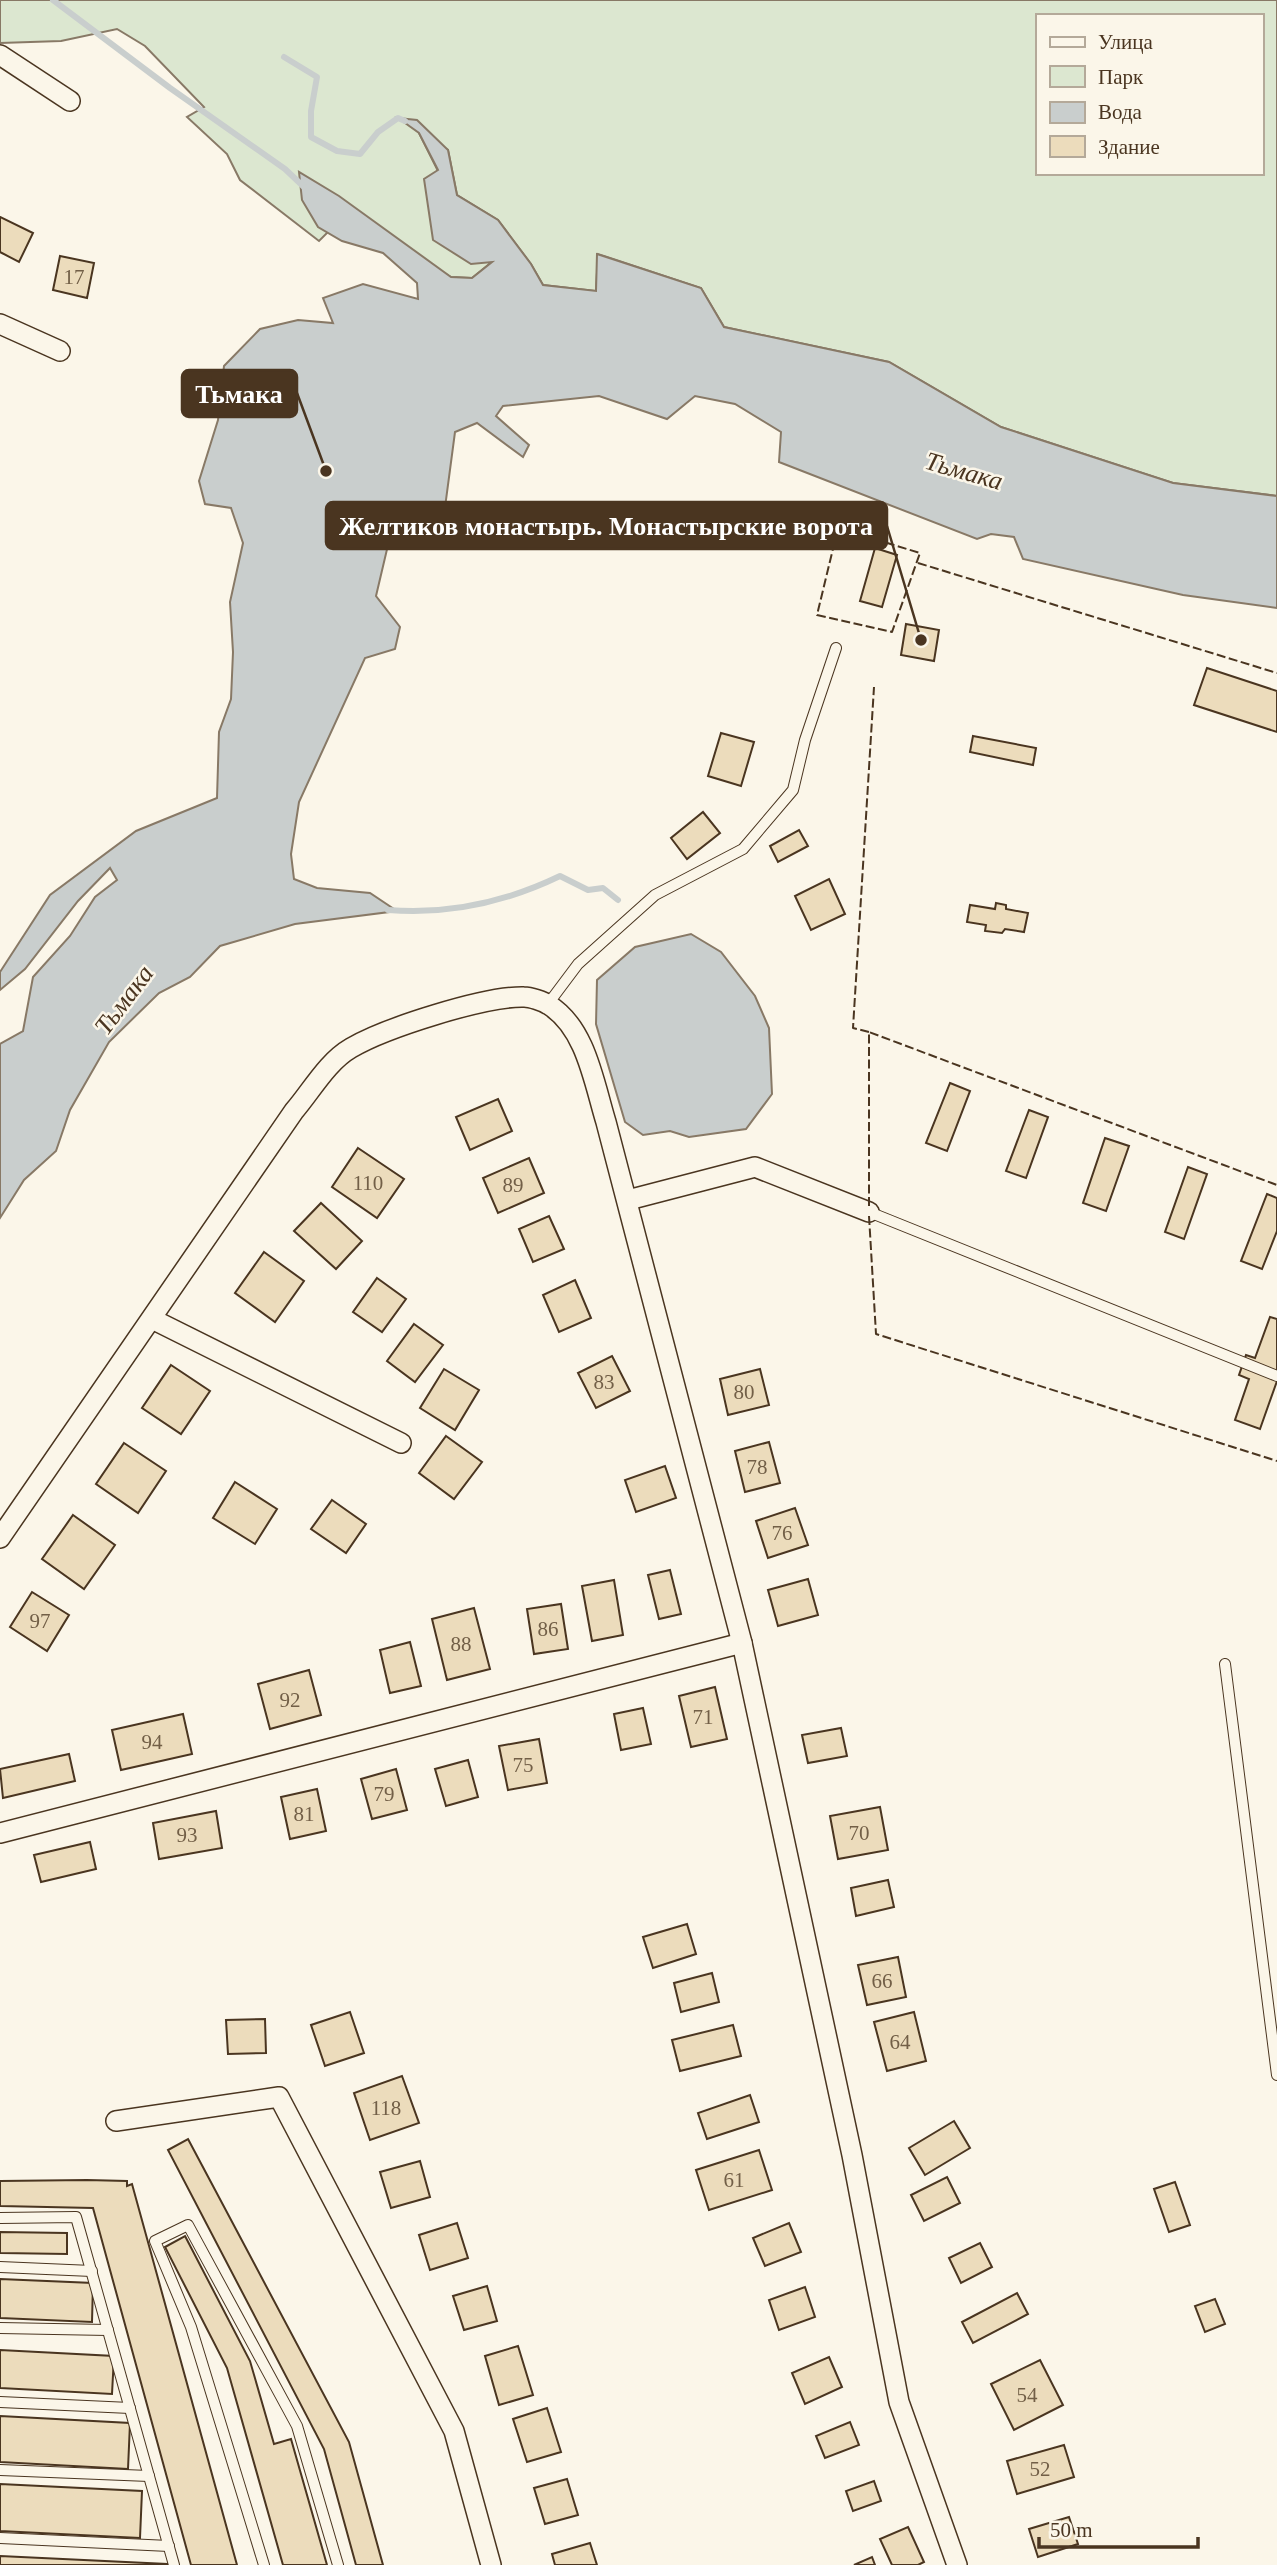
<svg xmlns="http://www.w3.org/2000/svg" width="1277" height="2565" viewBox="0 0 1277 2565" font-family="Georgia,serif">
<rect width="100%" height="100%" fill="#fbf6e9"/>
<!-- green -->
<path fill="#dce7d0" stroke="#887966" stroke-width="2" fill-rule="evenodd" d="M0 0H1277V496L1173 483 1001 427 889 362 724 327 701 288 598 254 596 291 543 285 531 264 498 220 457 195 448 150 419 133 438 171 493 261 472 278 451 277 344 216 319 241 240 180 227 154 187 117 204 107 145 46 117 29 61 41 0 43ZM1037 16H1261V173H1037Z"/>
<!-- water -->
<g fill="#c9cecd" stroke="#887966" stroke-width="2">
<path d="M398 118 417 120 448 150 457 195 498 220 531 264 543 285 596 291 597 254 701 288 724 327 889 362 1001 427 1173 483 1277 496V608L1183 595 1023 559 1014 537 991 534 977 539 779 462 781 432 735 404 695 396 667 419 599 396 503 406 496 416 529 445 523 457 477 423 455 432 444 515 410 511 392 528 376 596 400 627 395 649 365 658 299 802 291 854 294 879 317 888 370 893 397 911 295 924 220 946 190 977 159 993 109 1042 70 1110 56 1151 24 1180 0 1218V1044L23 1031 33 977 70 936 95 897 117 880 110 868 78 901 25 969 0 990V972L50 895 136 831 217 798 219 732 231 699 233 652 230 602 243 543 231 508 205 504 199 481 218 420 224 366 260 329 298 320 333 323 323 298 363 284 418 299 417 283 383 253 342 241 318 227 302 200 299 172 339 196 451 277 472 278 492 262 471 264 433 240 424 179 438 170 419 133Z"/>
<path d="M691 934 721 952 755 996 769 1028 772 1094 746 1129 689 1137 670 1131 643 1135 625 1122 596 1024 597 980 635 947Z"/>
</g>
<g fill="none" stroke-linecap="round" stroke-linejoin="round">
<!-- stream -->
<g stroke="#c9cecd" stroke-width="6">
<path d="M53 0 170 88 285 169 304 187"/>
<path d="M284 57 317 77 311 111V137L337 151 360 154 378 132 398 118 405 121"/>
<path d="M388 910C449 915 506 902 560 876L588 890 603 888 618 900"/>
</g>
</g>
<!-- building -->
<g fill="#ecdcbc" stroke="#4a3520" stroke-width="2">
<path d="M0 217 33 233 19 262 0 252Z"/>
<path d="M60 256 94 263 87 298 53 290Z"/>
<path d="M875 548 897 555 882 607 860 601Z"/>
<path d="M906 624 939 630 934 661 901 655Z"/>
<path d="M1207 668 1277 691V732L1194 705Z"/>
<path d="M721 733 754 742 741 786 708 776Z"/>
<path d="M973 736 1036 748 1033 765 970 752Z"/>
<path d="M703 812 720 833 687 859 671 838Z"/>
<path d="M799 830 808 846 778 862 770 846Z"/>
<path d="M829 879 845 914 811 930 795 896Z"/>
<path d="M996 903 1006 905V909L1028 913 1024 932 1005 929 1002 933 985 931 986 925 967 922 970 905 995 909Z"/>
<path d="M950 1083 970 1091 947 1151 926 1143Z"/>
<path d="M498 1099 512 1131 470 1150 456 1117Z"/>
<path d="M1029 1110 1048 1117 1026 1178 1006 1171Z"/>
<path d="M1105 1138 1129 1146 1106 1211 1083 1203Z"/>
<path d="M358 1148 404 1179 377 1218 332 1187Z"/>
<path d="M529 1158 544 1193 498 1213 483 1178Z"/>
<path d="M1188 1167 1207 1174 1184 1239 1165 1232Z"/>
<path d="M1267 1194 1277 1198V1231L1262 1269 1241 1261Z"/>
<path d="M321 1203 362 1241 336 1269 294 1231Z"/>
<path d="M549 1216 564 1249 533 1262 519 1229Z"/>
<path d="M264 1252 304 1281 275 1322 235 1293Z"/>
<path d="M377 1278 406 1299 382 1332 353 1312Z"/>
<path d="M575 1280 591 1318 559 1332 543 1295Z"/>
<path d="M1270 1317 1277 1319V1381L1260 1429 1235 1420 1249 1379 1239 1375 1246 1355 1255 1358Z"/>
<path d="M414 1324 443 1345 415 1382 387 1361Z"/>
<path d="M612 1356 630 1391 596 1408 578 1373Z"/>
<path d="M171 1365 210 1391 181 1434 142 1408Z"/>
<path d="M444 1369 479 1390 455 1430 420 1408Z"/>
<path d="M760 1369 769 1405 728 1415 720 1379Z"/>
<path d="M446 1436 482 1462 454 1499 419 1473Z"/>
<path d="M769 1442 780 1483 745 1492 735 1451Z"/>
<path d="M124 1443 166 1471 138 1513 96 1484Z"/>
<path d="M665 1466 676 1498 636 1512 625 1480Z"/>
<path d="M235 1482 277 1509 255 1544 213 1518Z"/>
<path d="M332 1500 366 1524 346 1553 311 1529Z"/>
<path d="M795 1508 808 1545 768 1558 756 1521Z"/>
<path d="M73 1515 115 1545 84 1589 42 1559Z"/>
<path d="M670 1570 681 1614 659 1619 648 1575Z"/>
<path d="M808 1579 818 1615 778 1626 768 1590Z"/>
<path d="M614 1580 623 1635 592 1641 582 1586Z"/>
<path d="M32 1592 69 1615 47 1651 10 1627Z"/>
<path d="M561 1604 568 1649 534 1654 527 1609Z"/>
<path d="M474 1608 490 1669 447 1680 432 1619Z"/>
<path d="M410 1642 421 1686 390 1693 380 1650Z"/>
<path d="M309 1670 321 1715 270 1729 258 1684Z"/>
<path d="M715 1687 727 1739 691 1747 679 1696Z"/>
<path d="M643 1708 651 1744 621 1750 614 1714Z"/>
<path d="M183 1714 192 1754 121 1770 112 1730Z"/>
<path d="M841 1728 847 1756 808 1763 802 1735Z"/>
<path d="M539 1739 547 1783 508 1790 499 1746Z"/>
<path d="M69 1754 75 1781 3 1798 0 1769Z"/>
<path d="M468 1760 478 1797 446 1806 435 1769Z"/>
<path d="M396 1769 407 1810 372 1819 361 1779Z"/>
<path d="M317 1789 326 1831 290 1839 281 1797Z"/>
<path d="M880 1807 888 1850 838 1859 830 1816Z"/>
<path d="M216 1811 222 1848 159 1859 153 1823Z"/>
<path d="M90 1842 96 1869 41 1882 34 1855Z"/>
<path d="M888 1880 894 1907 856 1916 851 1888Z"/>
<path d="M687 1924 696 1954 653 1968 643 1937Z"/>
<path d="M898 1957 906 1997 867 2005 858 1965Z"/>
<path d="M712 1973 719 2002 681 2012 674 1983Z"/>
<path d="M350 2012 364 2053 325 2066 311 2025Z"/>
<path d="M914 2012 926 2061 887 2071 874 2022Z"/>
<path d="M265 2019 266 2053 228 2054 226 2020Z"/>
<path d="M733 2025 741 2056 680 2071 672 2040Z"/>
<path d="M402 2076 419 2123 370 2140 354 2093Z"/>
<path d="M750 2095 759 2122 707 2139 698 2113Z"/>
<path d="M954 2121 970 2148 925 2175 909 2148Z"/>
<path d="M188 2139 349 2442 383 2565H356L324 2449 168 2150Z"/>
<path d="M759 2150 772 2190 709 2210 696 2170Z"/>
<path d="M420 2161 430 2197 391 2208 380 2172Z"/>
<path d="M947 2177 960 2203 924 2221 911 2195Z"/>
<path d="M87 2180 127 2181V2186L132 2184 237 2565H191L93 2208 0 2206V2181Z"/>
<path d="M1175 2182 1190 2225 1169 2232 1154 2189Z"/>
<path d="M457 2223 468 2258 430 2270 419 2235Z"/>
<path d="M789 2223 801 2252 765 2266 753 2238Z"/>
<path d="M0 2232 67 2233V2254L0 2253Z"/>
<path d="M185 2236 250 2361 274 2444 291 2439 327 2565H283L227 2368 165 2247Z"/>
<path d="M980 2243 992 2267 961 2283 949 2258Z"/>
<path d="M0 2279 93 2283 92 2322 0 2318Z"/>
<path d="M487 2286 497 2321 464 2330 453 2296Z"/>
<path d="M805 2287 815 2317 779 2330 769 2300Z"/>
<path d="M1017 2293 1028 2314 973 2343 962 2322Z"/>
<path d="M1215 2299 1225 2324 1205 2332 1195 2306Z"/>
<path d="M518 2346 533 2395 499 2405 485 2356Z"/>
<path d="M0 2350 114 2356 112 2394 0 2388Z"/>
<path d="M829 2357 842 2387 805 2404 792 2373Z"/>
<path d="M1040 2360 1063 2405 1014 2430 991 2384Z"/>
<path d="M547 2408 561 2452 527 2462 513 2419Z"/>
<path d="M0 2416 130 2423 128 2469 0 2462Z"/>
<path d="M850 2422 859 2445 825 2458 816 2436Z"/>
<path d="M1064 2445 1074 2477 1017 2494 1007 2461Z"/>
<path d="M567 2479 578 2515 545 2524 534 2488Z"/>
<path d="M874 2481 881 2501 853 2511 846 2491Z"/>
<path d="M0 2484 142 2491 140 2538 0 2531Z"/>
<path d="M1069 2517 1078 2544 1038 2557 1029 2529Z"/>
<path d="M908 2527 924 2562 918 2565H892L880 2539Z"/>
<path d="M590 2543 597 2565H555L552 2554Z"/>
<path d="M0 2556 167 2564V2565H0Z"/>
<path d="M872 2557 875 2565H854Z"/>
</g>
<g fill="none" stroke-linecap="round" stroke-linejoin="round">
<defs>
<g id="service">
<path d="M548 1004 578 964 655 895 743 849 793 790 805 740 836 648"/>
<path d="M869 1212 1277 1376"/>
<path d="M1225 1664 1277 2075"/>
<path d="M0 2218 76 2217 174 2565"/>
<path d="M0 2267 92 2271"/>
<path d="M0 2328 108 2330"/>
<path d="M0 2402 130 2408"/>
<path d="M0 2470 149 2476"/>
<path d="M0 2538 169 2546"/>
<path d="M264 2565 191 2327 155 2241 188 2225 297 2426 338 2565"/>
</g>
<g id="minor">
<path d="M0 55 70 101"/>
<path d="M0 324 60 351"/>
<path d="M628 1200 755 1167 869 1212"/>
<path d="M152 1319 401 1443"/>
<path d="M0 1538 294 1111C312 1090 327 1062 351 1048 385 1028 485 996 524 997 530 997 543 1001 549 1005 586 1028 594 1083 606 1122L742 1643 852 2155 899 2402 957 2565"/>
<path d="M0 1833 742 1643"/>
<path d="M116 2121 279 2097 454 2431 491 2565"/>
</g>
</defs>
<!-- service casing -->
<use href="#service" stroke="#4a3520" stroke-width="12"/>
<!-- minor casing -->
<use href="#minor" stroke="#4a3520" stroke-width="22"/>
<!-- service -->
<use href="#service" stroke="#fbf6e9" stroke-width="10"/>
<!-- minor -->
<use href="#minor" stroke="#fbf6e9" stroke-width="19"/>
<!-- fence -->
<g stroke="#4a3520" stroke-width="2" stroke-dasharray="9 3.5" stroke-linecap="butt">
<path d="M838 528 920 553 892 632 817 615Z"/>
<path d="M918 563 1277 673"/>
<path d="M869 1032 853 1028 874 687"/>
<path d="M869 1206V1032L1277 1185"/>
<path d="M869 1216 876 1334 1277 1461"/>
</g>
</g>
<g text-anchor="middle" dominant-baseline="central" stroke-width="5" stroke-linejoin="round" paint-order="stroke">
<!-- number labels -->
<g font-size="21" fill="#725f47">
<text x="74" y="277">17</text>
<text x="368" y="1183">110</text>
<text x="513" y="1185">89</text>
<text x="604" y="1382">83</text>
<text x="744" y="1392">80</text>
<text x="757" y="1467">78</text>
<text x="782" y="1533">76</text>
<text x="40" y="1621">97</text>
<text x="548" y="1629">86</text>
<text x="461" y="1644">88</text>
<text x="290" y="1700">92</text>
<text x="703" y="1717">71</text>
<text x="152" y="1742">94</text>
<text x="523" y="1765">75</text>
<text x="384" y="1794">79</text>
<text x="304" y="1814">81</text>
<text x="859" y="1833">70</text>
<text x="187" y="1835">93</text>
<text x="882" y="1981">66</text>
<text x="900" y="2042">64</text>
<text x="386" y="2108">118</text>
<text x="734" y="2180">61</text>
<text x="1027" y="2395">54</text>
<text x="1040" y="2469">52</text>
</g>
<!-- water labels -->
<g font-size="26" font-style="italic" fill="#4a3520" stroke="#fbf6e9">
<text transform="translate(964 471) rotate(16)">Тьмака</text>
<text transform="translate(124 1000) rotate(-53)">Тьмака</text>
</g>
</g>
<!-- callouts -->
<path fill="none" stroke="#4a3520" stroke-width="2.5" d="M326 471L297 393M921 640L887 526"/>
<g fill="#4a3520" stroke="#fbf6e9" stroke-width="2.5">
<circle cx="326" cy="471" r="7"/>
<circle cx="921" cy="640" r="7"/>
</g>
<g fill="#4a3520" stroke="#4a3520" stroke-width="2.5">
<rect x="182" y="370" width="115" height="47" rx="7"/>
<rect x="326" y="502" width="561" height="47" rx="7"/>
</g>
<g font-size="26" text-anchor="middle" font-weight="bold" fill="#fff">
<text x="239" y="403">Тьмака</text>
<text x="606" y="535">Желтиков монастырь. Монастырские ворота</text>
</g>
<!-- legend -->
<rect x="1036" y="14" width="228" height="161" fill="#fbf6e9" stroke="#b4a999" stroke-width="2"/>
<rect x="1050" y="37" width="35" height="10" fill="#fbf6e9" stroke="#b4a999" stroke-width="2"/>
<text x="1098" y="49" font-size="21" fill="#4a3520">Улица</text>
<rect x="1050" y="66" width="35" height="21" fill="#dce7d0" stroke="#b4a999" stroke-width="2"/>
<text x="1098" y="84" font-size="21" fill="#4a3520">Парк</text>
<rect x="1050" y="102" width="35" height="21" fill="#c9cecd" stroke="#b4a999" stroke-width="2"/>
<text x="1098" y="119" font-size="21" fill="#4a3520">Вода</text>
<rect x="1050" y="136" width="35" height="21" fill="#ecdcbc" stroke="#b4a999" stroke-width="2"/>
<text x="1098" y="154" font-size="21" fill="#4a3520">Здание</text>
<!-- scale -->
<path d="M1039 2537v10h159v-10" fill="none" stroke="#4a3520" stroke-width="3.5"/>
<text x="1050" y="2537" font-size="21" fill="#4a3520" stroke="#fbf6e9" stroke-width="5" paint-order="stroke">50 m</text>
</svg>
